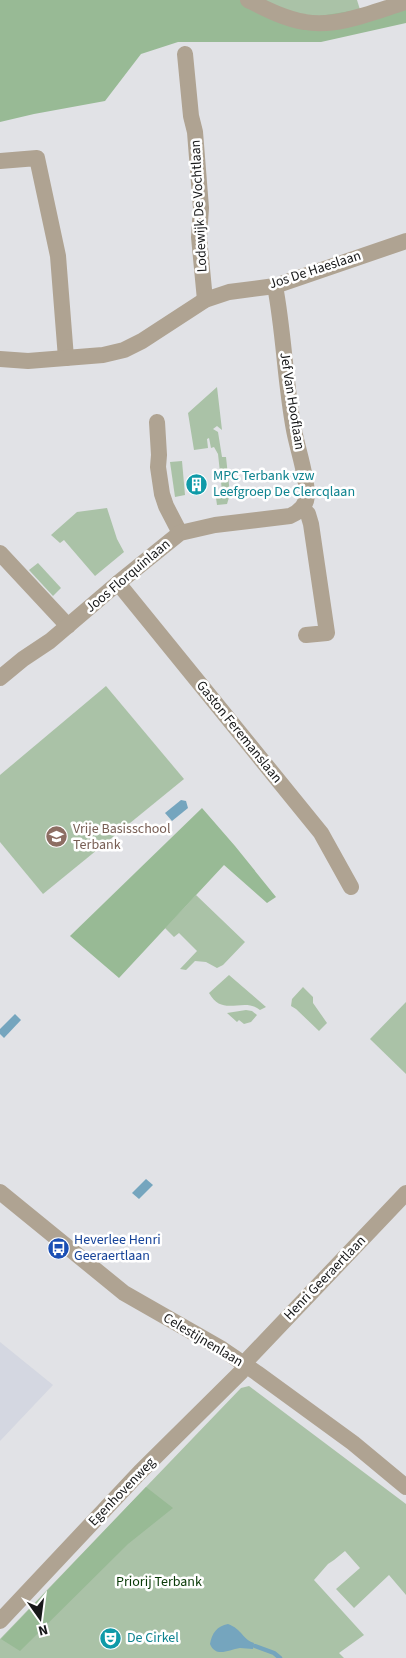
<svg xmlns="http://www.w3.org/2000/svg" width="406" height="1658" viewBox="0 0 406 1658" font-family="'Source Sans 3',sans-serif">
<rect width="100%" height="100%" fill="#e1e2e6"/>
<!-- built -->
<path fill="#d4d7e1" d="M0 1342 53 1385 0 1441Z"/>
<!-- green -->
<g fill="#aac2a7">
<path d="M248 0H357L362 16 307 23Z"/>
<path d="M217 387 222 430 217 426 213 429 218 432 222 457H226L230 494 227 504 217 505 215 491H222L218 454 214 447 211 448 209 438 207 439 208 448 194 450 188 413Z"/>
<path d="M182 461 185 495 175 497 170 462Z"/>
<path d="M107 508 117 539 124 552 95 576 64 540 60 543 51 535 77 512Z"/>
<path d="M38 563 61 588 53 596 29 570Z"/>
<path d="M106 686 184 779 43 894 0 842V775Z"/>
<path d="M196 895 245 942 223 965 217 968 206 962 195 961 186 970 180 969 197 951 179 933 174 937 165 928Z"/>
<path d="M229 975 266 1007 260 1010C243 996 223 1018 209 993Z"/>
<path d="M303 987 313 997V1003L327 1023 319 1031 296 1009 291 1006 292 999Z"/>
<path d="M406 1002V1074L370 1039Z"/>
<path d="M246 1010 252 1011 257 1015 251 1022 244 1024 239 1020 237 1022 227 1013Z"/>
<path d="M249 1386 406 1504V1595L389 1575 354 1608 336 1589 360 1568 345 1551 334 1560 328 1564 314 1580 364 1635 339 1653 344 1658H0V1639L241 1388Z"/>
</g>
<!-- forest -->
<g fill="#98ba95">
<path d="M0 0H248L295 20 406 2V23L321 42H178L141 54 105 101 34 114 0 122Z"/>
<path d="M202 808 235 846 276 897 267 903 224 865 119 978 70 936Z"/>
<path d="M146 1487 173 1508 128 1544 20 1651 1 1639Z"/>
</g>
<!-- water -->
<g fill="#75a5be">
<path d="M181 800 186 801 188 808 172 821 165 813Z"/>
<path d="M15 1014 21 1020 4 1038 0 1034V1029Z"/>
<path d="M146 1179 153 1185 139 1199 132 1193Z"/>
<path d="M228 1624C242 1629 243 1640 254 1643L253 1649C249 1649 244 1648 240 1648 228 1650 216 1658 210 1644 212 1633 217 1626 228 1624Z"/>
</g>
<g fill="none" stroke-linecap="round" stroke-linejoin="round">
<!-- stream -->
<path stroke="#75a5be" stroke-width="4.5" d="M255 1646 274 1653 280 1658"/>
<!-- minor -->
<g stroke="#afa392" stroke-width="16">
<path d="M248 0C266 9 285 19 305 22 337 28 376 11 406 2"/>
<path d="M185 54 191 116 195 132 201 208 199 237 205 300"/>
<path d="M0 161 37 158 58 256 66 358"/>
<path d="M0 359 28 361 103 355 124 350 142 341 205 300 229 292 275 286 406 241"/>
<path d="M157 422 159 455 158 467 162 494 166 506 180 533"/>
<path d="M302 508 308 514 311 524 327 633 306 635"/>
<path d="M0 553 68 626"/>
<path d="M118 583 321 833 351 887"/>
<path d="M0 678 23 659 50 641 118 583 180 533 215 525 290 516C299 512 307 505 307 494 306 472 298 451 294 430 285 382 284 333 275 286"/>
<path d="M0 1192 124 1293 222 1349 257 1373 353 1443 406 1487"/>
<path d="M0 1621 140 1472 241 1372 249 1358 406 1193"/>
</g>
</g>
<!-- icons -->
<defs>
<symbol id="building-disc" viewBox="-11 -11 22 22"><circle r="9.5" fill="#0f9aa8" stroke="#fff"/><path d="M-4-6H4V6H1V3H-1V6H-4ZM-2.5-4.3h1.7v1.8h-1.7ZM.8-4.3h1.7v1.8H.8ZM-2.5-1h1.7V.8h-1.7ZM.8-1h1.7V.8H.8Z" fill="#fff"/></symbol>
<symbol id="school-disc" viewBox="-11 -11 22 22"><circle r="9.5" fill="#8d6e63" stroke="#fff"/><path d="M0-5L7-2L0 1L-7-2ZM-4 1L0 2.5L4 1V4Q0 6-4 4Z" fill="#fff"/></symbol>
<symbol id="bus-disc" viewBox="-11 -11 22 22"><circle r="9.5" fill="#1a4fb4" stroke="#fff"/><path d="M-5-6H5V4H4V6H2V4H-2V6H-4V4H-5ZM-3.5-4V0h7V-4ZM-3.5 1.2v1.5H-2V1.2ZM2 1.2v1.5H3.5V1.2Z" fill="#fff"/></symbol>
<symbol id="theatre-disc" viewBox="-11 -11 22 22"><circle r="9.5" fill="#0f9aa8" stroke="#fff"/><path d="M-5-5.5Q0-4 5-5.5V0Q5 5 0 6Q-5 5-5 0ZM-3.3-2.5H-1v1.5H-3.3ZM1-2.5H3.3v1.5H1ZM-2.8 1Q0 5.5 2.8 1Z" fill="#fff"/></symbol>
</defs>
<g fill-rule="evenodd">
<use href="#building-disc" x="184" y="472" width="25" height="25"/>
<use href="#school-disc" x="44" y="824" width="25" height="25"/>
<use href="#bus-disc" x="46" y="1236" width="25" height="25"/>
<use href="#theatre-disc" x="98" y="1626" width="25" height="25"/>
</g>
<g text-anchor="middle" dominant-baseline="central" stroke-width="5" stroke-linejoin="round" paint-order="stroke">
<!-- street labels -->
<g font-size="14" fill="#171819" stroke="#fff">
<text transform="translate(199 206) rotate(-93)">Lodewijk De Vochtlaan</text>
<text transform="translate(315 270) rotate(-18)">Jos De Haeslaan</text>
<text transform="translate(292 401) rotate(81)">Jef Van Hooflaan</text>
<text transform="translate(128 576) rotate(-40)">Joos Florquinlaan</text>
<text transform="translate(239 732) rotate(51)">Gaston Feremanslaan</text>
<text transform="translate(325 1278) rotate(-46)">Henri Geeraertlaan</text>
<text transform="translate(203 1340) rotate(31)">Celestijnenlaan</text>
<text transform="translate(122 1492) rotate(-46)">Egenhovenweg</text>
</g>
<!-- culture labels -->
<g font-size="14" fill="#0d838f" stroke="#fff" text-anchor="start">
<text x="213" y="476">MPC Terbank vzw<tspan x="213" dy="16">Leefgroep De Clercqlaan</tspan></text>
<text x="127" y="1638">De Cirkel</text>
</g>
<!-- education labels -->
<g font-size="14" fill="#785e54" stroke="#fff" text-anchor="start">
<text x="73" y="829">Vrije Basisschool<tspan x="73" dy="16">Terbank</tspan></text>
</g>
<!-- transit labels -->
<g font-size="14" fill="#164399" stroke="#fff" text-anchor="start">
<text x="74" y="1240">Heverlee Henri<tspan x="74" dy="16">Geeraertlaan</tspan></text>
</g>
<!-- park labels -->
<g font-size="14" fill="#083906" stroke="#fff">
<text x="159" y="1582">Priorij Terbank</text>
</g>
</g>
<!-- north arrow -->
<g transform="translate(40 1618) rotate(166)" stroke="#ffffff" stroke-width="4" paint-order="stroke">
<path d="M0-4L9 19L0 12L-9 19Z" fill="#171819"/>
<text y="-8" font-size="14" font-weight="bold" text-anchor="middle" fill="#171819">N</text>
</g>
</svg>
